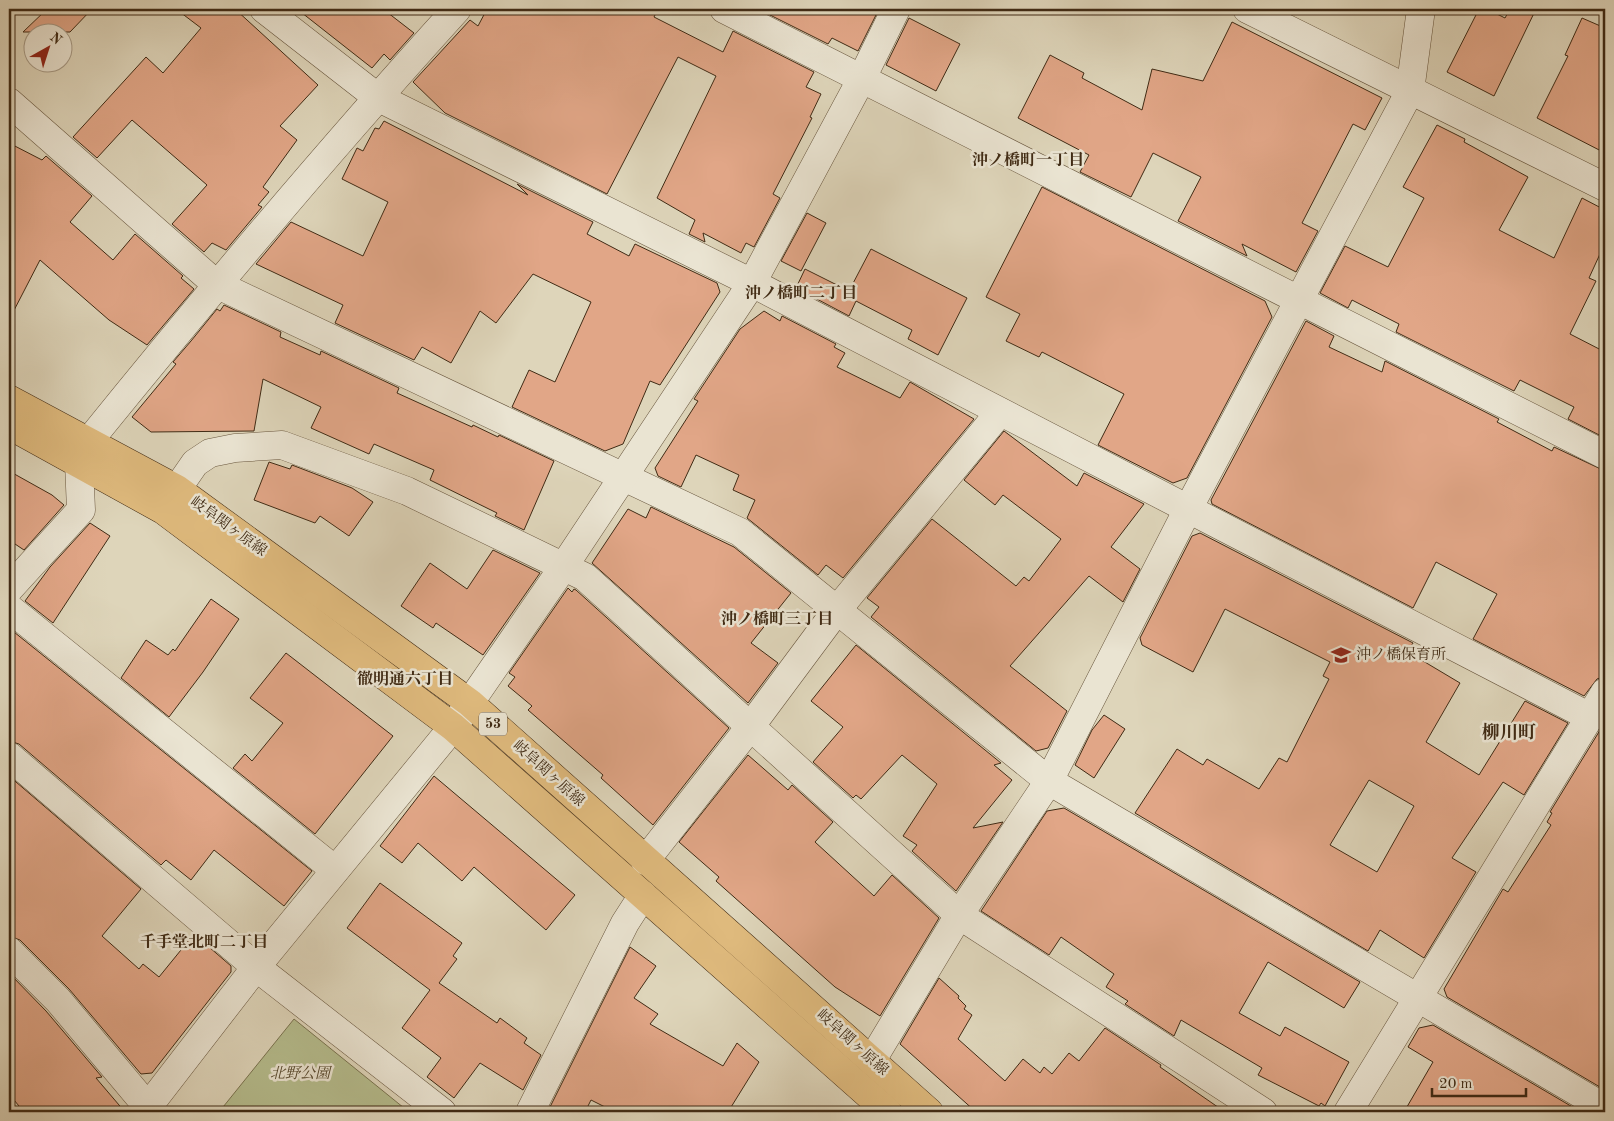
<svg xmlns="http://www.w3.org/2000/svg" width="1614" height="1121" viewBox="0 0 1614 1121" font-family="'Old Standard TT','Noto Serif JP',serif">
<rect width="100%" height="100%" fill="#ded5ba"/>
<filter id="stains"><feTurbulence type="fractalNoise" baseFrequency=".004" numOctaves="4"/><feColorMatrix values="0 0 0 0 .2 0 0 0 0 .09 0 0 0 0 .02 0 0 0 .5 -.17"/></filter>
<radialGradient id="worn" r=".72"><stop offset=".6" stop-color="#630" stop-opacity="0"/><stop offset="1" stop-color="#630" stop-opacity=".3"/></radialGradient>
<!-- green -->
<path fill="#b5bc8d" stroke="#7a7451" d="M294 1019 409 1112H219Z"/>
<!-- building -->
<g fill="#e1a687" stroke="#402b15" fill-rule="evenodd">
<path d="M47 9H92L70 32H23Z"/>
<path d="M176 9H235L318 85 280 126 297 140 263 187 269 192 258 205 262 207 226 250 212 243 204 252 172 224 207 185 132 120 97 158 73 137 146 57 163 73 201 28Z"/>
<path d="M297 9H383L414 33 390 60 384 54 372 68Z"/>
<path d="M487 9H658L654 17 723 52 733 31 814 72 806 87 821 94 810 117 812 118 773 194 780 198 754 247 746 243 741 253 703 233 705 242 689 234 695 220 657 198 716 76 678 57 607 194 445 113 413 82 470 20 478 26Z"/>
<path d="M758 9H879L858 51 832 38 828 44Z"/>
<path d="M1479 9H1487L1505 18 1510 9H1536L1494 96 1447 72Z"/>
<path d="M909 18 960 44 936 91 886 65Z"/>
<path d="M1582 18 1605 28V153L1537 118 1568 56 1565 55Z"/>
<path d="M1232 22 1382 98 1365 130 1353 124 1302 223 1318 231 1296 272 1242 244 1247 256 1178 221 1201 177 1153 153 1131 197 1080 172 1089 155 1018 118 1050 55 1084 73 1082 78 1142 110 1152 69 1203 81Z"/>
<path d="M384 121 528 195 517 184 593 222 587 234 629 256 635 244 717 283 720 292 660 385 650 381 623 444 605 451 512 407 529 370 555 382 591 302 533 274 496 323 480 311 451 363 422 347 414 360 335 323 343 305 256 264 291 222 363 256 388 202 342 179 357 148 363 151 375 128 379 129Z"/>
<path d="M1437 125 1465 139 1464 142 1528 177 1499 230 1554 258 1582 198 1605 210V243L1589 278 1596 281 1570 334 1605 352V438L1568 419 1574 407 1520 380 1514 391 1396 332 1399 324 1352 300 1348 308 1320 293 1345 246 1388 267 1424 198 1403 187Z"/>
<path d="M9 143 42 160 46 156 92 196 70 222 113 260 135 234 183 276 181 278 194 289 147 345 109 320 40 260 9 320Z"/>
<path d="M1042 187 1265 301 1272 317 1187 478 1173 483 1098 445 1124 394 1042 352 1039 357 1006 341 1020 314 986 297Z"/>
<path d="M807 213 826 223 801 271 781 261Z"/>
<path d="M871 249 967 298 938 355 908 339 912 330 856 301 849 316 796 288 805 269 849 291Z"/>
<path d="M224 305 281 332 280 337 320 355 321 351 399 388 397 393 472 427 473 425 498 437 499 435 554 461 524 530 495 516 497 513 430 480 434 470 374 444 369 454 311 428 321 407 263 379 254 431 151 432 132 417 176 364 173 362 191 341 217 309 220 311Z"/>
<path d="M764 311 780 321 782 316 836 344 834 347 845 353 837 367 900 398 910 382 974 419 843 578 826 565 818 575 747 518 755 500 733 490 739 475 696 455 681 487 658 476 655 468 698 401 694 399 740 329Z"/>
<path d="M1306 321 1334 336 1329 347 1382 372 1385 361 1499 419 1497 422 1552 451 1554 447 1605 471V676L1597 679 1584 696 1473 639 1497 594 1436 562 1413 608 1212 504 1211 500Z"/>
<path d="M1004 431 1077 486 1084 473 1144 504 1111 547 1140 569 1123 602 1089 576 1010 666 1067 711 1048 748 1036 751 871 617 879 607 867 598 932 519 1016 586 1024 577 1029 581 1061 539 1003 495 995 505 964 480Z"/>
<path d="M269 462 290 469 292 465 352 488 373 502 349 536 320 516 315 523 254 500Z"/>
<path d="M9 471 52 495 64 505 24 550 9 540Z"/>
<path d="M651 507 734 547 791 593 751 643 778 663 748 703 592 563 628 509 646 518Z"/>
<path d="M90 523 110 536 53 623 25 601 50 567Z"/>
<path d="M1200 533 1413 643 1408 652 1460 683 1426 742 1479 775 1525 701 1568 723 1524 795 1503 782 1452 858 1476 872 1424 958 1380 930 1368 951 1135 813 1177 749 1203 765 1207 759 1259 789 1279 758 1287 762 1329 679 1323 676 1330 662 1225 609 1193 672 1142 645 1140 638 1192 536ZM1369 780 1414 806 1377 872 1330 845Z"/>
<path d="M493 550 540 573 483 655 436 623 433 628 401 606 430 563 467 589Z"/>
<path d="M568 588 572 592 574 589 576 590 729 728 653 825 601 778 603 775 528 710 532 706 508 686 515 677 509 673Z"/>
<path d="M211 599 239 619 203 672 169 717 121 678 146 640 168 655 173 649 175 651Z"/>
<path d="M9 628 312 871 284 906 214 850 191 880 166 860 161 865 19 744 9 741Z"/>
<path d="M856 645 1001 763 994 765 1012 780 973 828 1003 822 956 891 912 851 917 845 903 836 937 784 902 755 861 799 856 795 853 798 813 762 843 727 811 701Z"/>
<path d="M286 653 393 736 315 834 233 768 245 754 252 761 283 723 250 698Z"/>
<path d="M1104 715 1125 729 1094 778 1075 765 1092 730Z"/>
<path d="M1605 722V1090L1447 997 1444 989 1503 889 1508 892 1551 825 1547 822 1552 813 1550 812Z"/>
<path d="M748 755 788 790 792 785 833 822 815 842 874 896 892 875 939 918 880 1016 835 987 716 881 719 877 679 842Z"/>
<path d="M9 776 141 889 102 936 139 969 143 964 159 977 194 934 231 966V972L152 1073 141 1074 69 989 20 940 9 936Z"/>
<path d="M434 776 575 895 546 930 474 867 462 881 418 843 402 863 380 846Z"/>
<path d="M1064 808 1360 982 1344 1008 1268 962 1239 1013 1280 1036 1285 1027 1349 1062 1325 1106 1321 1103 1319 1106 1258 1075 1262 1068 1181 1020 1174 1036 1125 1004 1128 1001 1106 987 1114 974 1061 937 1049 955 981 911 1047 811Z"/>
<path d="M380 883 462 943 453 956 457 959 439 983 497 1023 500 1018 527 1038 524 1043 541 1055 523 1090 480 1063 454 1098 427 1077 441 1058 402 1028 430 990 347 928Z"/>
<path d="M630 947 656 966 634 998 658 1014 650 1024 723 1066 737 1043 759 1062 728 1112H615L591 1100 585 1112H558L550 1107Z"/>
<path d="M9 973 46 1011 102 1077 96 1078 125 1112H24L9 1094Z"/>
<path d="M939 978 959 996 958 998 966 1006 964 1009 972 1015 958 1039 1005 1081 1023 1059 1040 1073 1044 1067 1052 1074 1069 1053 1079 1061 1105 1028 1161 1065 1160 1067 1225 1112H976L900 1044Z"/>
<path d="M1433 1025 1581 1112H1404L1433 1062 1408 1047 1419 1028Z"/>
</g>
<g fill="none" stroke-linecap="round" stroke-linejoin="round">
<defs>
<g id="minor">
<path d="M264 9 377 97 752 283 1590 717"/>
<path d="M724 9 1605 455"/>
<path d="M1247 9 1605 187"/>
<path d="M9 102 216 284 740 532 1049 781 1605 1108"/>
<path d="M177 489 195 463 210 453 235 448 282 445 407 491 585 577 959 915 1263 1112"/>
<path d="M9 589 81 510 79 462 89 441C208 294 330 149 457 9"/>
<path d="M9 608 335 870"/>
<path d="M9 756 256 967 442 1112"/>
<path d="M645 861 750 727 837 610 1000 412"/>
<path d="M9 951 58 1000 152 1112"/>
<path d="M872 1060 959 915 1049 781 1188 509 1410 91 1421 9"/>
<path d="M144 1112 256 967 453 727 564 566 752 283 862 78 896 9"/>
<path d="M530 1112 625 923 643 895"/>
<path d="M1348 1112 1605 692"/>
</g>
<g id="major">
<path d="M9 399 177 489 470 703 929 1112"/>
<path d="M9 425 163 510 453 727 888 1112"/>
</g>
</defs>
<!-- minor casing -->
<use href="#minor" stroke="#68563e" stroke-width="29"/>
<!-- major casing -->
<use href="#major" stroke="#402b15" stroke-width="29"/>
<!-- minor -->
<use href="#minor" stroke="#eae4d2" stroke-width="28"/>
<!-- major -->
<use href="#major" stroke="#dfba7d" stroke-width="28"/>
</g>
<!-- icons -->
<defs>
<symbol id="school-bare" viewBox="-9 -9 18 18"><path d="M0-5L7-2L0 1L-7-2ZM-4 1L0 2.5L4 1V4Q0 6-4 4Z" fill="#8f2418" stroke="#eae4d2" stroke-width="2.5" paint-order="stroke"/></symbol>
</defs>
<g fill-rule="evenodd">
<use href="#school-bare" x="1327" y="641" width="28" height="28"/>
</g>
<g text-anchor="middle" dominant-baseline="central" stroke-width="5" stroke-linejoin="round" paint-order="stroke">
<!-- shield labels -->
<rect fill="#eae4d2" stroke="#73624e" stroke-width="1" x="479" y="712.5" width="28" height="23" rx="4"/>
<g font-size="14" font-weight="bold" fill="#402b15">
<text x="493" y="724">53</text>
</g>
<!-- street labels -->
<g font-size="15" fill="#402b15" stroke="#eae4d2">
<text transform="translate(228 527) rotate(36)">岐阜関ヶ原線</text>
<text transform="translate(548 774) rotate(42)">岐阜関ヶ原線</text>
<text transform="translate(852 1043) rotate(42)">岐阜関ヶ原線</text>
</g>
<!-- poi labels -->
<g font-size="15" fill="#402b15" stroke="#eae4d2" text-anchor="start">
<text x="1356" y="655">沖ノ橋保育所</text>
</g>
<!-- park labels -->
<g font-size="15" font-style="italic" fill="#57482d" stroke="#eae4d2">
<text x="300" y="1074">北野公園</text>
</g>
<!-- neighbourhood labels -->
<g font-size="16" font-weight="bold" fill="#402b15" stroke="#eae4d2">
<text x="1028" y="161">沖ノ橋町一丁目</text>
<text x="801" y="294">沖ノ橋町二丁目</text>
<text x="777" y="620">沖ノ橋町三丁目</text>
<text x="405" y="680">徹明通六丁目</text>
<text x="204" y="943">千手堂北町二丁目</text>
</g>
<!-- quarter labels -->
<g font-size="18" font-weight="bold" fill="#402b15" stroke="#eae4d2">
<text x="1509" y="733">柳川町</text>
</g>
</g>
<!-- margin -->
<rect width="1614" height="1121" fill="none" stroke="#ded5ba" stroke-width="30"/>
<rect x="10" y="10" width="1594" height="1101" fill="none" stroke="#402b15" stroke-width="2.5"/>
<rect x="15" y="15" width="1584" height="1091" fill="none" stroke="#402b15"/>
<!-- north arrow -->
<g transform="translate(48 48) rotate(39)"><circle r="24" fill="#eae4d2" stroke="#a69a86"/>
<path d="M0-4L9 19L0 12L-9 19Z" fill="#8f2418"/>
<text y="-8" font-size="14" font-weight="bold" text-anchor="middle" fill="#402b15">N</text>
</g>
<!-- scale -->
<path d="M1432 1088v8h94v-8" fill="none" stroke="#402b15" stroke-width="2.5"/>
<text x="1439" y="1088" font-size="15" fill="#402b15" stroke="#eae4d2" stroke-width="4" paint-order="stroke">20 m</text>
<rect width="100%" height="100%" filter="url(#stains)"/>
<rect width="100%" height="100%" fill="url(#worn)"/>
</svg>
